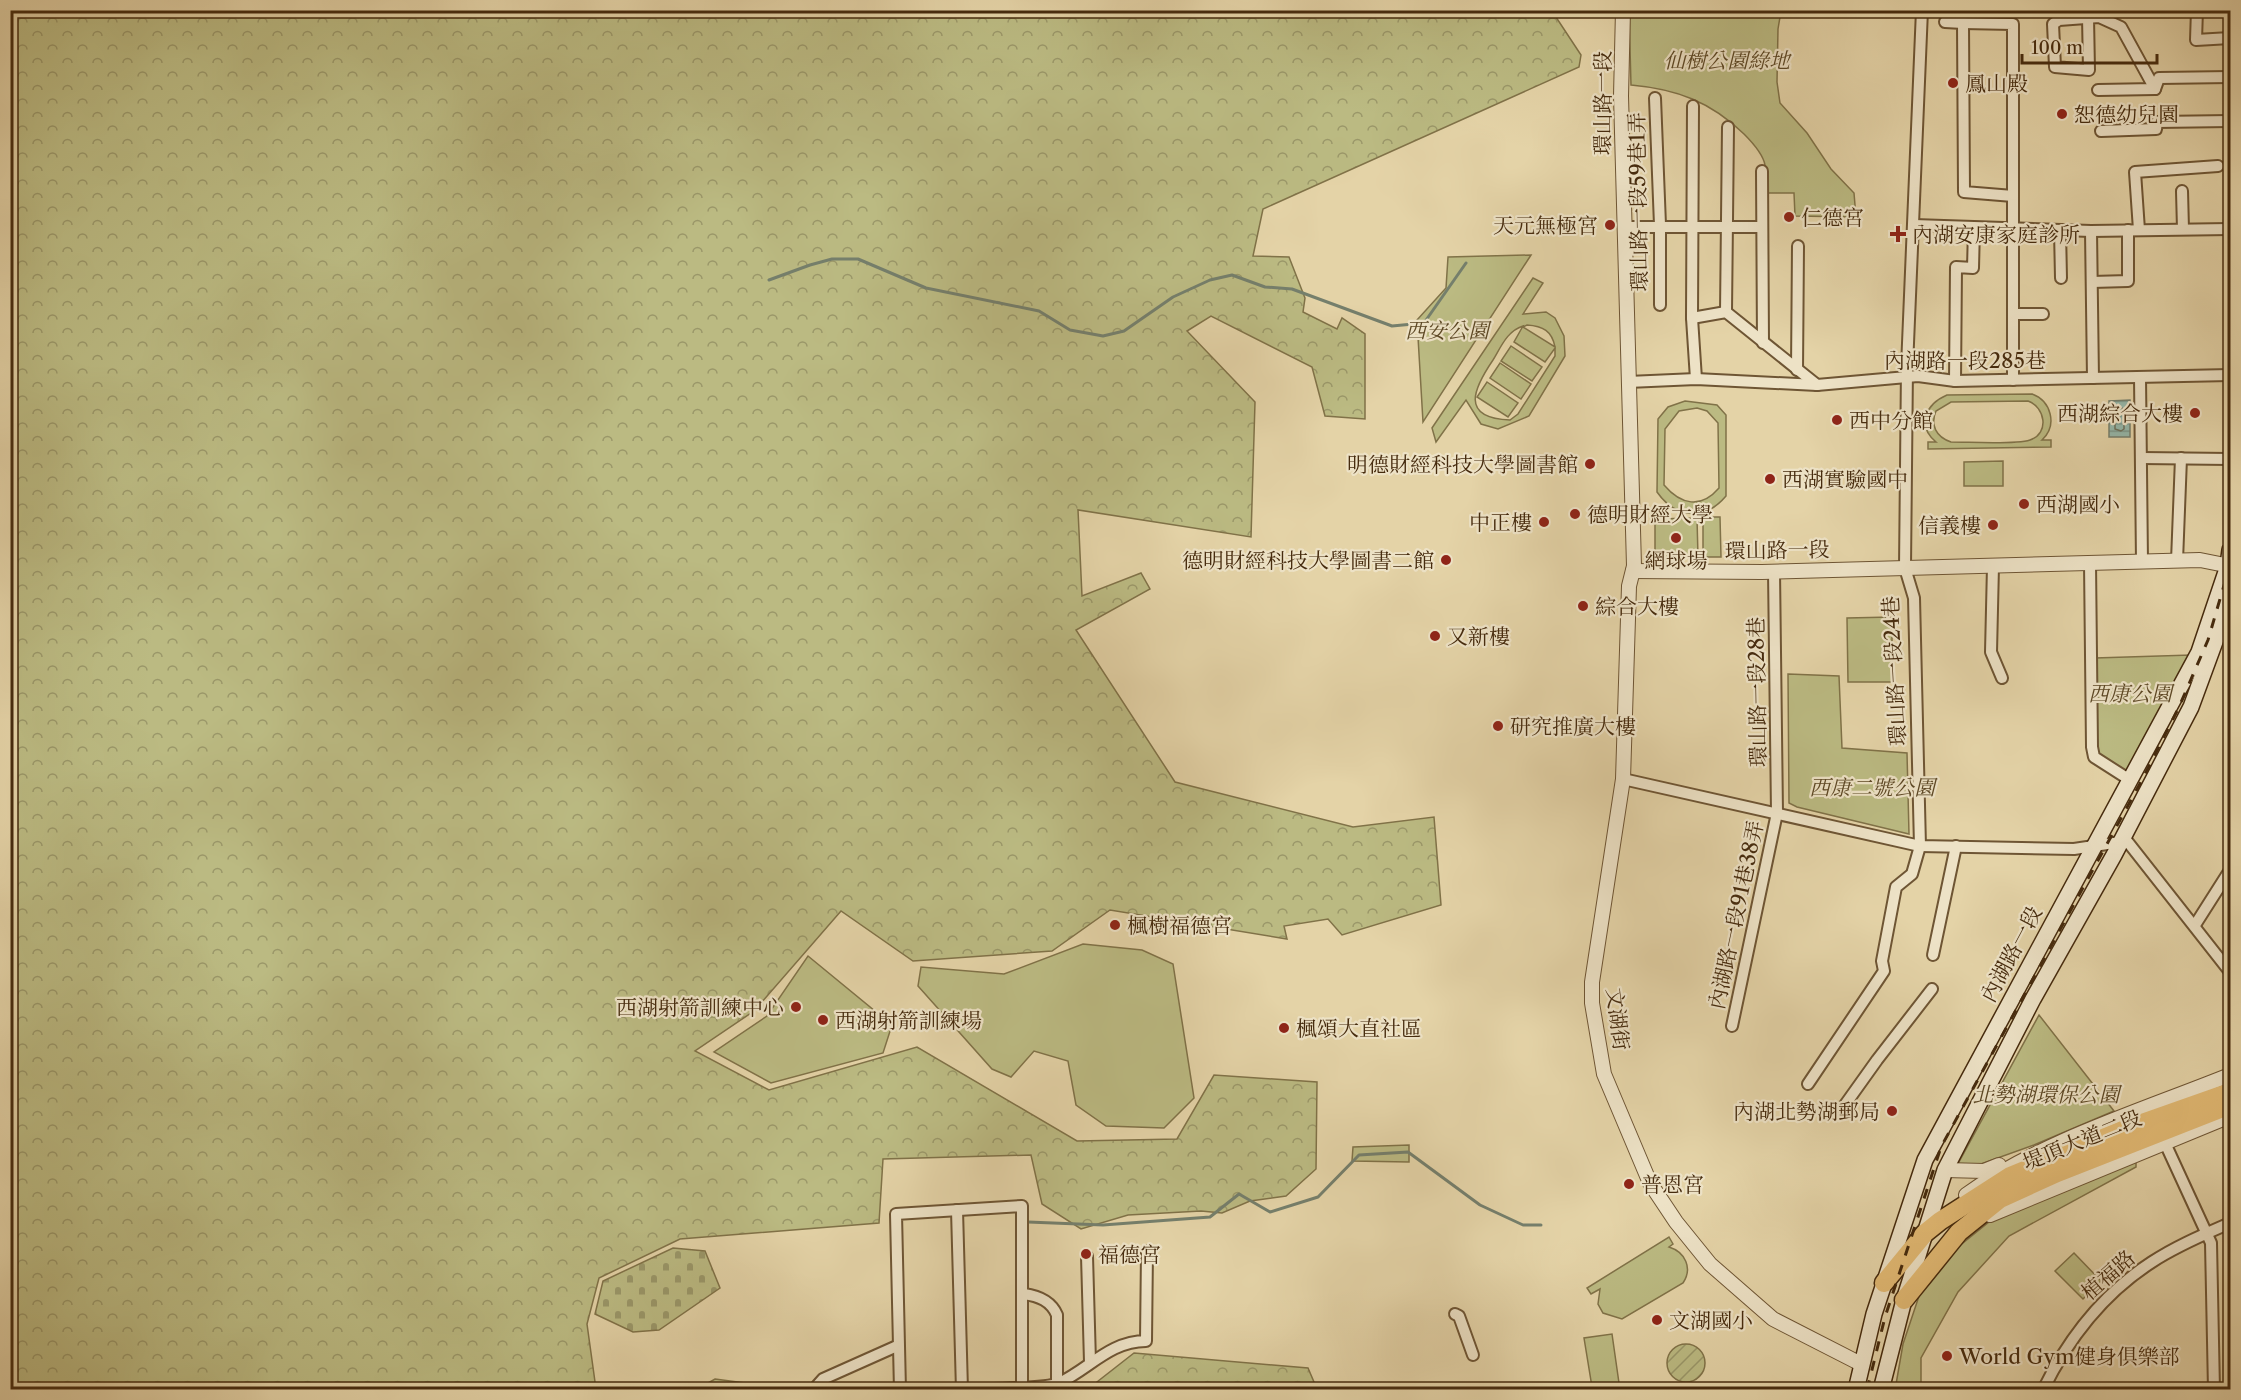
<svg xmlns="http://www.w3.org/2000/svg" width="2241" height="1400" viewBox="0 0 2241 1400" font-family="'Libre Caslon Text','Noto Serif TC',serif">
<defs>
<pattern id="forest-crowns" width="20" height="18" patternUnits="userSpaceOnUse" patternTransform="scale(1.5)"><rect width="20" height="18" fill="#bbba82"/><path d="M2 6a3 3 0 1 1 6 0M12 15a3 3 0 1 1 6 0" fill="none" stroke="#9a9769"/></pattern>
<pattern id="cemetery-stones" width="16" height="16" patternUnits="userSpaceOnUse" patternTransform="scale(1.5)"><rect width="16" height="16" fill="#bbba82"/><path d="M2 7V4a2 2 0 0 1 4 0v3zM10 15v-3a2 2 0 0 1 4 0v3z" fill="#9a9769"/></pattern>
<pattern id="garden-furrows" width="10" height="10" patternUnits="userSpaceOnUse" patternTransform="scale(1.5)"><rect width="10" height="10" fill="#bbba82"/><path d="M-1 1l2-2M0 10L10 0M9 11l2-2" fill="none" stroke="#9a9769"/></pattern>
<pattern id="water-rules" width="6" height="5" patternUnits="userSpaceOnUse" patternTransform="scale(1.5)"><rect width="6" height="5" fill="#95b7aa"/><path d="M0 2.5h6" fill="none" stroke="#7b9589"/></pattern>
</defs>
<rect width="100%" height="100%" fill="#e4d3a7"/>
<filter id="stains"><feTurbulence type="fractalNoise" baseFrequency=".00333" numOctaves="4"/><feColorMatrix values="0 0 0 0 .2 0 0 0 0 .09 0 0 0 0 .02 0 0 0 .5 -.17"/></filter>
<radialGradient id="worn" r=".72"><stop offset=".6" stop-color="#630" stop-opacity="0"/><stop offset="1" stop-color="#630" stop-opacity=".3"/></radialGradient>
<!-- green -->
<g fill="#bbba82" stroke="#807248" stroke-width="1.5" fill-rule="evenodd">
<path d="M1629 11H1781L1778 29 1777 82 1780 103 1807 133 1831 169 1854 193 1856 217 1795 216 1794 193H1767C1766 184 1768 173 1765 165 1763 154 1752 142 1744 134 1711 102 1677 89 1631 85Z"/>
<path d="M1531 255 1423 422 1417 320 1446 288 1448 257Z"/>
<path d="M1533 278 1543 283 1523 314 1546 312 1555 318 1564 336 1565 356 1529 416 1498 429 1481 424 1466 400 1436 442 1432 428ZM1527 325C1543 326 1552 331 1555 347L1523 327ZM1523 326 1514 342 1545 362 1555 348V356L1518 414 1510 420C1459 418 1474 388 1493 360 1501 347 1507 331 1523 326Z"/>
<path d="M1511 346 1542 367 1532 381 1501 361Z"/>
<path d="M1500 363 1531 384 1521 399 1490 378Z"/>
<path d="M1487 382 1518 403 1508 417 1477 397Z"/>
<path d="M2032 394C2051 401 2058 425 2042 440H2051V447L1928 449V442H1936C1916 425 1926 404 1947 395ZM2028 401C2045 407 2050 433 2030 440 2015 445 1970 442 1951 442 1936 437 1930 425 1936 411L1951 402Z"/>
<path d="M1685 401 1717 405 1726 415V496C1705 521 1676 519 1657 492L1658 419 1668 407ZM1697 408 1707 411 1718 423 1719 488C1701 509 1681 505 1664 485L1665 429 1679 411Z"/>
<path d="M2003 461V486H1964V462Z"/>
<path d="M1703 517H1720L1721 557H1703Z"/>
<path d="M1697 518 1698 557H1655V519Z"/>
<path d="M1892 617V682H1848L1847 618Z"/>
<path d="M2191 655 2125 780 2096 762 2095 658Z"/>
<path d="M1788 674 1839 676 1842 748 1907 753 1909 834 1797 807 1789 803Z"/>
<path d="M1083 944 1142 950 1173 964 1194 1098 1164 1128 1106 1126 1076 1105 1068 1061 1034 1051 1011 1077 992 1069 918 986 921 967 1004 974Z"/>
<path d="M808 956 892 1025 883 1053 771 1083 714 1052 767 1016Z"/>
<path d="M2039 1015 2114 1111 2034 1145 1967 1169 1960 1168 1959 1162Z"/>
<path d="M1409 1145V1162L1352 1161 1353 1147Z"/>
<path d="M2136 1159V1167L2009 1236 1958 1292 1921 1358V1389L1895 1390 1903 1344 1920 1293 1958 1247 1994 1218Z"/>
<path d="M1669 1237 1673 1244 1669 1247C1685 1252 1693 1268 1683 1283L1622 1319 1603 1313 1598 1304 1600 1289 1591 1294 1587 1288Z"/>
<path d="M2074 1253 2101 1281 2083 1299 2055 1271Z"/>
<path d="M1612 1334 1619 1383 1592 1387 1584 1338Z"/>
</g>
<!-- forest -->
<g fill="url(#forest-crowns)" stroke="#807248" stroke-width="1.5">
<path d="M10 11H1552L1581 55 1579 67 1263 209 1253 256 1289 257 1305 298 1303 312 1337 329 1342 318 1365 334V419L1325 416 1312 367 1211 316 1187 331 1255 402 1251 537 1078 510 1082 596 1141 573 1150 589 1076 630 1175 782 1353 827 1434 817 1441 905 1342 935 1328 919 1284 926 1287 939 1110 910 1052 951 913 961 841 911 754 1011 695 1051 769 1090 917 1047 1077 1141 1177 1139 1214 1075 1317 1082 1316 1169 1286 1196 1250 1201 1222 1213 1201 1211 1128 1215 1081 1229 1042 1204 1031 1155 883 1159 879 1223 680 1239 599 1278 587 1324 596 1389H11Z"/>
<path d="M1134 1353 1308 1368 1317 1389H1088Z"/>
</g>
<!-- cemetery -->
<g fill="url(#cemetery-stones)" stroke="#807248" stroke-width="1.5">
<path d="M673 1248 705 1251 720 1288 659 1330 633 1332 595 1314 603 1281Z"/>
<path d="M715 1379 768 1386 769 1389H697Z"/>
</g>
<!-- garden -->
<circle fill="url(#garden-furrows)" stroke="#807248" stroke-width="1.5" cx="1686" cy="1363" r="19"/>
<!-- water -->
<path fill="url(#water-rules)" stroke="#757f6c" stroke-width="1.5" d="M2130 400V437H2109V401Z"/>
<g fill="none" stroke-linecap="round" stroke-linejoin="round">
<!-- shore -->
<path stroke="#6e715c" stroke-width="1.5" d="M2118 407 2124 409V429L2121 431 2115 429V409Z"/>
<!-- stream -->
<g stroke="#757f6c" stroke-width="3">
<path d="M769 280 810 265 832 259H858L926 288 1039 311 1070 330 1103 336 1124 331 1173 297 1210 280 1232 275 1265 287 1292 289 1392 326 1424 323 1466 263"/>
<path d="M1028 1222 1103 1225 1210 1217 1239 1194 1270 1212 1318 1197 1359 1155 1408 1152 1480 1205 1523 1225H1541"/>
</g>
<defs>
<g id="minor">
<path d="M2088 10V17L2089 70 2055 67 2053 24 2059 20 2099 17 2121 27 2155 89"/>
<path d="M2197 10 2196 40 2230 38"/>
<path d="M1945 22 1963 23 1964 192 2013 196"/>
<path d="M1963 23 2013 24V380"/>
<path d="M2098 90 2155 89 2159 78 2230 77"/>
<path d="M1655 98 1660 225V305"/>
<path d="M1693 106 1692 318 1696 379"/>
<path d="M2101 131 2156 129 2157 122 2230 121"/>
<path d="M1762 171 1763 343"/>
<path d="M2182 191 2183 229"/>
<path d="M1914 225 2091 231 2230 229"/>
<path d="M1624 227H1762"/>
<path d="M2060 230 2061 278"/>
<path d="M2139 230 2135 172 2218 166"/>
<path d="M2091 231 2093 378"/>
<path d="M2092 282 2128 281V230"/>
<path d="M1726 312 1728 127"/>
<path d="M2015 314H2043"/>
<path d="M1692 318 1726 312 1817 385"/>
<path d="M1797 370 1798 246"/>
<path d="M2140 377 2142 562"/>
<path d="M1955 381 1956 267 1973 268 1974 228"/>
<path d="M1628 382 1696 379 1817 385 1918 376 1955 381 2230 375"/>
<path d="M2142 458 2230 459"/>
<path d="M2177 561 2181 458"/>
<path d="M2090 563 2092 747 2094 757 2130 780"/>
<path d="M1993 566 1991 652 2002 678"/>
<path d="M1623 779 1920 846 2074 849 2127 841 2230 972"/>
<path d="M2195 925 2230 870"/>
<path d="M1933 955 1956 846"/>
<path d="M1732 1026 1777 813 1774 571"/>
<path d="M1808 1084 1884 971 1882 961 1896 887 1912 874 1920 846 1914 598 1905 568 1907 367 1922 10"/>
<path d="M1842 1109 1877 1060 1932 989"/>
<path d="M2165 1143 2211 1243 2214 1390"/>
<path d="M957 1210 962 1390"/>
<path d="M1087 1256 1090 1362"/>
<path d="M1024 1294C1039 1296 1051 1301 1057 1315V1384"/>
<path d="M1455 1314 1459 1316 1473 1355"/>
<path d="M815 1388 823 1379 897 1346"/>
<path d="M900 1390 896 1214 1022 1206V1387"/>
<path d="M965 1390C983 1389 1047 1389 1059 1383 1089 1369 1110 1341 1146 1341L1147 1251"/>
<path d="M2043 1390C2068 1339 2104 1293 2152 1262 2176 1246 2205 1234 2230 1223"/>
</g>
<g id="tertiary">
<path d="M1623 10 1621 96 1634 566 1629 586 1623 779 1592 982V1003L1604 1074 1650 1183 1676 1222 1710 1264 1773 1319 1861 1364"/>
<path d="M1633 571 1762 572 2200 560 2230 566"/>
<path d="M1945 1170 1984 1171 1999 1165"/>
<path d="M1966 1195C2039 1142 2146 1109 2230 1075"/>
<path d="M1990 1215 2230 1116"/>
</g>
<g id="secondary">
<path d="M1856 1390 1874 1314 1925 1160 2199 652 2228 566 2230 550"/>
<path d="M1881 1390 1904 1300 1945 1170 2033 999 2114 855 2191 707 2230 601"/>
</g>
<g id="trunk">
<path d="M1884 1283 1925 1233 1940 1221 2010 1176 2125 1129 2230 1092"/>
<path d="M1904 1300 1959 1232 2000 1199 2057 1173 2230 1105"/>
</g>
</defs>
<!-- minor casing -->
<use href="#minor" stroke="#6e5534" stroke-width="14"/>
<!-- tertiary casing -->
<use href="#tertiary" stroke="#6e5534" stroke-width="16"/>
<!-- secondary casing -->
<use href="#secondary" stroke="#462b0e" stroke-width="18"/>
<!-- trunk casing -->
<use href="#trunk" stroke="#462b0e" stroke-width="21"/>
<!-- minor -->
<use href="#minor" stroke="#ede2c6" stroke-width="10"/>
<!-- tertiary -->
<use href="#tertiary" stroke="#ede2c6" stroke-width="14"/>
<!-- secondary -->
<use href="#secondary" stroke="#ede2c6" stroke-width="15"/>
<!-- trunk -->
<use href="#trunk" stroke="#e2ba74" stroke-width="18"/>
<!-- rail -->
<path stroke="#462b0e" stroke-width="3" stroke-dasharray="10 10" stroke-linecap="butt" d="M1867 1390 1885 1317 1941 1147 2142 780 2179 707 2208 640 2230 565"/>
</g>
<!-- markers -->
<g fill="#8f2418" stroke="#ede2c6" stroke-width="2">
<circle cx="1953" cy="83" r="6"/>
<circle cx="2062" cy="114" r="6"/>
<circle cx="1789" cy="217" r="6"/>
<circle cx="1610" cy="225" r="6"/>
<path d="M1895 225h6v6h6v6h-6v6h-6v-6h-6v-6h6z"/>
<circle cx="2195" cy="413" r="6"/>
<circle cx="1837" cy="420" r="6"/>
<circle cx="1590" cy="464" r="6"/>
<circle cx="1770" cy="479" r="6"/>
<circle cx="2024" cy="504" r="6"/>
<circle cx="1575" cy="514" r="6"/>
<circle cx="1544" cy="522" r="6"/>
<circle cx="1993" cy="525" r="6"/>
<circle cx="1676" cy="538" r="6"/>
<circle cx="1446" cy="560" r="6"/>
<circle cx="1583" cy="606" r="6"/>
<circle cx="1435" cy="636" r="6"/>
<circle cx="1498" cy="726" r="6"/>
<circle cx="1115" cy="925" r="6"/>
<circle cx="796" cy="1007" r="6"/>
<circle cx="823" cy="1020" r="6"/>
<circle cx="1284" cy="1028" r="6"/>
<circle cx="1892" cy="1111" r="6"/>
<circle cx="1629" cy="1184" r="6"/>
<circle cx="1086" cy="1254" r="6"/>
<circle cx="1657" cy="1320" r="6"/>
<circle cx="1947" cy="1356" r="6"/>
</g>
<g text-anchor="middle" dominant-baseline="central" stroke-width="4.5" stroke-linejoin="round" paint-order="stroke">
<!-- park labels -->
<g font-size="21" font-style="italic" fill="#5d4825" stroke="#ede2c6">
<text x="1727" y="60">仙樹公園綠地</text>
<text x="1447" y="330">西安公園</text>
<text x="2130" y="693">西康公園</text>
<text x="1872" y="787">西康二號公園</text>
<text x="2046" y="1094">北勢湖環保公園</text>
</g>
<!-- poi labels -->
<g font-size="21" fill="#462b0e" stroke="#ede2c6" text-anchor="start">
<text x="1965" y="83">鳳山殿</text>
<text x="2074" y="114">恕德幼兒園</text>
<text x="1801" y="217">仁德宮</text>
<text x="1598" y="225" text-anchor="end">天元無極宮</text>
<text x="1912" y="234">內湖安康家庭診所</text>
<text x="2183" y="413" text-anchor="end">西湖綜合大樓</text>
<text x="1849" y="420">西中分館</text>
<text x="1578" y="464" text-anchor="end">明德財經科技大學圖書館</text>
<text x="1782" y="479">西湖實驗國中</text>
<text x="2036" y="504">西湖國小</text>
<text x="1587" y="514">德明財經大學</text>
<text x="1532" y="522" text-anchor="end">中正樓</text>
<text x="1981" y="525" text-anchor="end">信義樓</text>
<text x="1434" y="560" text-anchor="end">德明財經科技大學圖書二館</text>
<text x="1676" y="560" text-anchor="middle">網球場</text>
<text x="1595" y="606">綜合大樓</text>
<text x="1447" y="636">又新樓</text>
<text x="1510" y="726">研究推廣大樓</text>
<text x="1127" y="925">楓樹福德宮</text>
<text x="784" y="1007" text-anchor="end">西湖射箭訓練中心</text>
<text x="835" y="1020">西湖射箭訓練場</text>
<text x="1296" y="1028">楓頌大直社區</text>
<text x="1880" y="1111" text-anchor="end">內湖北勢湖郵局</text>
<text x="1641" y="1184">普恩宮</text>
<text x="1098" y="1254">福德宮</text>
<text x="1669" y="1320">文湖國小</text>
<text x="1959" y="1356">World Gym健身俱樂部</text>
</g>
<!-- street labels -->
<g font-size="21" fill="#462b0e" stroke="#ede2c6">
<text transform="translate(1602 103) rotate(-90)">環山路一段</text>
<text transform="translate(1638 202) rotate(-91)">環山路一段59巷1弄</text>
<text x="1965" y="360">內湖路一段285巷</text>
<text transform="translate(1777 550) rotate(-1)">環山路一段</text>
<text transform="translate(1894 671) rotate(-93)">環山路一段24巷</text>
<text transform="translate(1757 692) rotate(-91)">環山路一段28巷</text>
<text transform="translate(1736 915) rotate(-78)">內湖路一段91巷38弄</text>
<text transform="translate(2011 954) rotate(-62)">內湖路一段</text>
<text transform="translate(1618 1019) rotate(83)">文湖街</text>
<text transform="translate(2082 1140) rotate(-22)">堤頂大道二段</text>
<text transform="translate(2108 1275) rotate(-41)">植福路</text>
</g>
</g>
<!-- margin -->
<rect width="2241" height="1400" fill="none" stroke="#e4d3a7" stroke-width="36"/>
<rect x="12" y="12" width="2217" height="1376" fill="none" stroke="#462b0e" stroke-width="3"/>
<rect x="18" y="18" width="2205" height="1364" fill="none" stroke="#462b0e" stroke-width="1.5"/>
<!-- scale -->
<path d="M2022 54v9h135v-9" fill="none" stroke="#462b0e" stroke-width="3"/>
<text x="2031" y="54" font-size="18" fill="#462b0e" stroke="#ede2c6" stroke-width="4.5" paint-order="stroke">100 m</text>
<rect width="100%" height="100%" filter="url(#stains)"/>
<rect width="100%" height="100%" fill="url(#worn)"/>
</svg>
